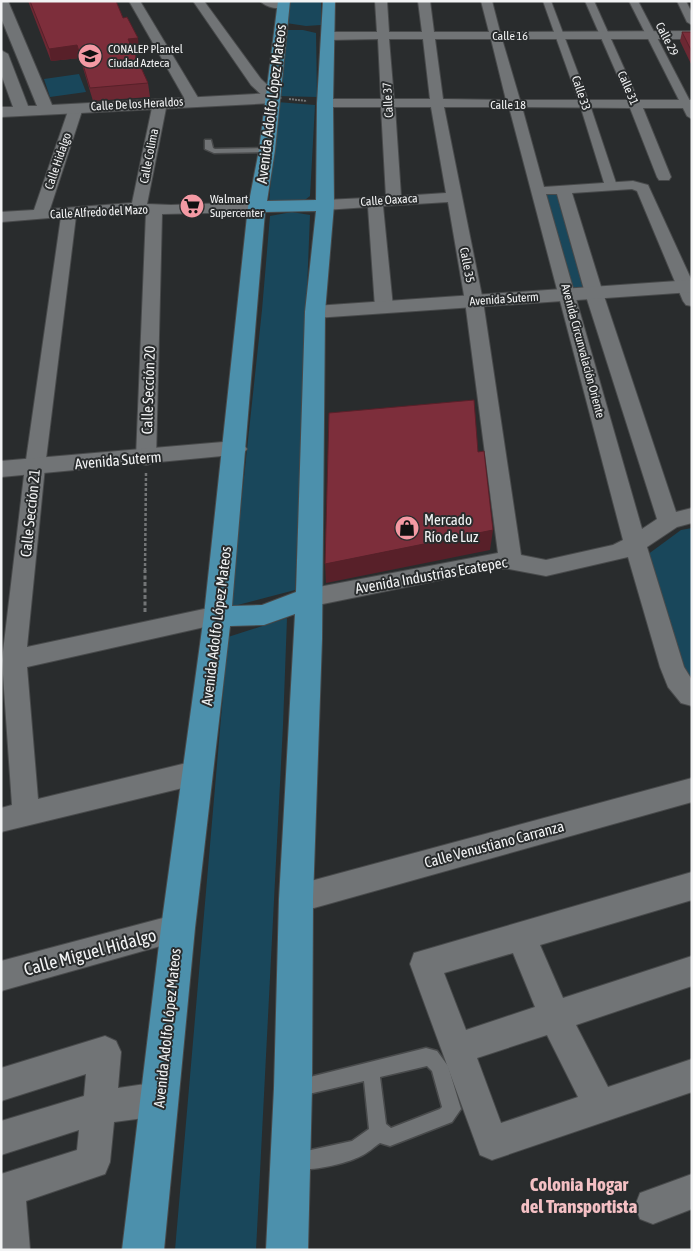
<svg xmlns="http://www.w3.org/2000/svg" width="693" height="1251" viewBox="0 0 693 1251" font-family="'Asap Condensed',sans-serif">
<rect width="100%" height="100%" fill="#292c2d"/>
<!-- green -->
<g fill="#19475b">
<path d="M289 1H321V25L306 26 286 23Z"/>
<path d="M286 30H303L316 33 317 97 277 96Z"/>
<path d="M79 74 86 92 50 97 44 79Z"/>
<path d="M277 102 315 105 310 196 297 206 269 203Z"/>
<path d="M559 193 588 288H572L546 194Z"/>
<path d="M292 212 310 215 295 590 230 607 262 310 270 216Z"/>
<path d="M692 528V685L683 673 647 555 681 530Z"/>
<path d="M287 618 283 725 256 1250H175L228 637Z"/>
</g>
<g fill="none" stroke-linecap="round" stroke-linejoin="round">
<defs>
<g id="service">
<path d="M205 140H211L213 148 215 149 267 148 271 150 267 152 214 153 205 149Z"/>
<path d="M426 1048 437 1051 448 1066 461 1109 452 1122 390 1146 380 1143C374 1147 368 1153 361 1156 346 1164 303 1174 288 1167L285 1161 288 1155 352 1141 369 1129 364 1081 296 1097 290 1094 287 1088 290 1082ZM427 1066 432 1071 442 1107 440 1109 391 1128 386 1124 380 1077Z"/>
</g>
<g id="pedestrian">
<path d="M543 1H551L590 105 617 186 615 188 611 190 605 186 580 105Z"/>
<path d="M585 1H594L640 104 639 106H631L630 104Z"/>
<path d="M629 1H638L692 105V119L687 116Z"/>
<path d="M677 1H686L692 13V25L687 22Z"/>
</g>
<g id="minor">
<path d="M129 1H140L200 101 198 104H188L186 101Z"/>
<path d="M193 1H204L261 79 278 95 280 98 278 101H268L251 85Z"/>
<path d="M260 1 283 2 289 5C281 11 267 8 260 1Z"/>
<path d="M375 1H387L389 32H422L418 1H430L434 32H489L481 1H492L500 32 692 31V39H502L520 100H692V108H643L671 177 669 180H659L657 177 630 108 522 107 544 187 633 181 648 185 692 281V306L686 305 683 301 637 191 632 189 572 193 603 293 676 512 692 508V523L677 527 647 547 684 667 692 680V706L681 703 668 687 660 667 628 557 546 576 509 569H494L308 607 300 604 296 598 300 592 308 589 498 553 465 301 448 202 383 206 393 307 390 311 384 312 378 311 375 307 368 207 325 210 320 208 317 205 320 202 325 200 386 197 381 107H325L318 103 325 99H381L378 39 328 40 322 36 328 32H377ZM389 39H423L430 99H394ZM435 39H491L506 100 443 99ZM395 107H431L446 193 401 196ZM444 107H509L623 540 613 545 546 560 521 555 483 301ZM546 194H557L585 293 657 519 642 529Z"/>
<path d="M160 99 167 103 147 204 171 205 257 202 262 204 265 207 262 210 257 212 162 214 156 458 153 463 146 465 139 463 136 458 146 213 76 216 45 467 27 647 218 606 226 609 230 615 226 621 218 624 27 667 38 799 199 760 208 764 212 772 208 780 199 784 1 832V808L12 805 2 660 25 467 61 217 1 222V212L34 210 69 108 76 104 83 108 50 209 132 203 153 103Z"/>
<path d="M692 778V802L296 913 286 909 281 899 286 889 296 885Z"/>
<path d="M692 872V900L540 945 563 998 692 956V986L576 1025 608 1087 692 1059V1092L492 1160 480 1155 410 964 414 953ZM513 953 535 1007 466 1030 444 973ZM547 1035 578 1097 501 1123 477 1058Z"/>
<path d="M178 914 189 918 193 928 189 938 1 991V961Z"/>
<path d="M105 1036 116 1041 121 1052 118 1088 159 1082 171 1087 176 1099 171 1111 159 1116 114 1122 110 1162 105 1174 26 1201 30 1250H1V1174L77 1150 79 1130 1 1155V1121L84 1096 86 1074 1 1101V1068Z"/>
<path d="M692 1174V1209L653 1224 640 1219 635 1206 640 1193Z"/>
</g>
<g id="tertiary">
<path d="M1 1H8L52 105 273 93 278 95 281 98 278 101 273 103 1 117V107H13L1 74V50L8 54 28 106H37L1 18Z"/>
<path d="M692 280V292L315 318 308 316 305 312 308 308 315 306Z"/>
<path d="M235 441 243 444 247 449 243 454 1 477V461Z"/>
</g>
<path id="primary" d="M278 1H290L275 150 267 201 316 200 317 103 323 1H335L333 103 334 205 325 312 322 639 313 899 312 1088 308 1250H266L274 1088 279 899 295 614 264 625 230 626 195 928 164 1250H122L161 928 204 615 248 207 259 150ZM316 211 305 312 296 592 262 605 232 606 265 212Z"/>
</defs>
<!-- service casing -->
<use href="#service" stroke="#484a4b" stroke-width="3"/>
<!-- pedestrian casing -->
<use href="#pedestrian" stroke="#484a4b" stroke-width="2"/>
<!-- minor casing -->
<use href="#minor" stroke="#484a4b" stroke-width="2"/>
<!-- tertiary casing -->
<use href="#tertiary" stroke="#484a4b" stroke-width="2"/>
<!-- primary casing -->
<use href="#primary" stroke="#484a4b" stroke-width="2"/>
<!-- path-far2 -->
<path stroke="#737576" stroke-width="2" stroke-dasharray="2 1" stroke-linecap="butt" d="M289 99 307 101"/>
<!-- path-far1 -->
<path stroke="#737576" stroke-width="2.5" stroke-dasharray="3 2" stroke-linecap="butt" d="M145 571 146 473"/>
<!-- path -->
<path stroke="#737576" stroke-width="3" stroke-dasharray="4 2.5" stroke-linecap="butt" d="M145 612V570"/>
<!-- service -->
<use href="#service" fill="#717476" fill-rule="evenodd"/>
<!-- pedestrian -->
<use href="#pedestrian" fill="#717476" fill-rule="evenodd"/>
<!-- minor -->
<use href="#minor" fill="#717476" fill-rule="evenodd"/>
<!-- tertiary -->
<use href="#tertiary" fill="#717476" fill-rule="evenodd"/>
<!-- primary -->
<use href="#primary" fill="#4c90ac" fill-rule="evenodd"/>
</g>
<!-- wall -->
<g fill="#6c2833">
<path d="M28 1H116L123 18 139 50 134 51 148 83 150 97 93 101 80 58 51 61Z"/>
<path d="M682 32H692V66L680 41Z"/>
</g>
<!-- shaded-wall -->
<g fill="#582029">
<path d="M138 38 139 50 130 52 128 39Z"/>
<path d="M77 45 80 58 51 61 49 49Z"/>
<path d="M493 530 490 550 326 583 325 564Z"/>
</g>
<!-- building -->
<g fill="#7d2e3b" stroke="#582029">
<path d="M30 1H116L123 18 127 17 138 38 128 39 148 83 90 88 77 45 49 49Z"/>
<path d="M682 32H692V52Z"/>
<path d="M474 400 478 452 484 451 493 530 325 564 329 413Z"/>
</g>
<!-- icons -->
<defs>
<symbol id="school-disc" viewBox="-11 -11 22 22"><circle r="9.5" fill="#f49aa4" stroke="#292c2d"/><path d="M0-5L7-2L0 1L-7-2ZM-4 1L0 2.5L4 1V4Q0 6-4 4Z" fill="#111"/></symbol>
<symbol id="supermarket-disc" viewBox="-11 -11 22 22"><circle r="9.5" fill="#f49aa4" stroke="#292c2d"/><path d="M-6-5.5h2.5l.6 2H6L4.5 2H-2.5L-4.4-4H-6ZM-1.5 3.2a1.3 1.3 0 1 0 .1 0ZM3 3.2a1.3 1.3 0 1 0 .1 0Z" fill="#111"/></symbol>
<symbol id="shop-disc" viewBox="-11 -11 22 22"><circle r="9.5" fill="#f49aa4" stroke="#292c2d"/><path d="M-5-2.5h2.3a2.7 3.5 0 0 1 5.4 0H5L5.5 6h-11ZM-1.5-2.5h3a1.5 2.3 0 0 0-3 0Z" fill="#111"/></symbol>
</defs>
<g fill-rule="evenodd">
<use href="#school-disc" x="76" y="42" width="28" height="28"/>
<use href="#supermarket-disc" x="178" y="192" width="28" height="28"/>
<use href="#shop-disc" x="393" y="514" width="28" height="28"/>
</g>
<g text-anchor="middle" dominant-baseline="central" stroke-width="4" stroke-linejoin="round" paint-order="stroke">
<!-- far-street labels -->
<g font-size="12" fill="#f2f3f4" stroke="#292c2d">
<text x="510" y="36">Calle 16</text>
<text transform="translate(667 39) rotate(63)">Calle 29</text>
<text transform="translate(628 88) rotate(67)">Calle 31</text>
<text transform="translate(581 93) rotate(71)">Calle 33</text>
<text transform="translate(388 100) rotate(-93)">Calle 37</text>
<text transform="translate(137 104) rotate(-3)">Calle De los Heraldos</text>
<text x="508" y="105">Calle 18</text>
<text transform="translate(149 156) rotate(-79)">Calle Colima</text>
<text transform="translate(58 161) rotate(-71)">Calle Hidalgo</text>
<text transform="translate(389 200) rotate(-4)">Calle Oaxaca</text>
<text transform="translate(99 212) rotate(-3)">Calle Alfredo del Mazo</text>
<text transform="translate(467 265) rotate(79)">Calle 35</text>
<text transform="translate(504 299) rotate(-4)">Avenida Suterm</text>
<text transform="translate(583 351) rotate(75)">Avenida Circunvalación Oriente</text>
</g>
<!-- far-poi labels -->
<g font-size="12" fill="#f2f3f4" stroke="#292c2d" text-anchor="start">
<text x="108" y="49">CONALEP Plantel<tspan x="108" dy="14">Ciudad Azteca</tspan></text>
<text x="210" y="199">Walmart<tspan x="210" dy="14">Supercenter</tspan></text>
</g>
<!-- street labels -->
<g font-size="15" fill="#f2f3f4" stroke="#292c2d">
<text transform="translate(271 104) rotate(-83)">Avenida Adolfo López Mateos</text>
<text transform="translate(148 390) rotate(-88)">Calle Sección 20</text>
<text transform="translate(118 460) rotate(-5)">Avenida Suterm</text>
<text transform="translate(30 513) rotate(-84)">Calle Sección 21</text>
<text transform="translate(431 575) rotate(-10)">Avenida Industrias Ecatepec</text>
<text transform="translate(216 626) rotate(-83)">Avenida Adolfo López Mateos</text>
<text transform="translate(494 844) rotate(-15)">Calle Venustiano Carranza</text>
<text transform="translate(167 1028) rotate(-84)">Avenida Adolfo López Mateos</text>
</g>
<!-- poi labels -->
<g font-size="15" fill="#f2f3f4" stroke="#292c2d" text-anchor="start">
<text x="424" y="519">Mercado<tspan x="424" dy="17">Río de Luz</tspan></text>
</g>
<!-- near-street labels -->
<g font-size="18" fill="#f2f3f4" stroke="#292c2d">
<text transform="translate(90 952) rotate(-15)">Calle Miguel Hidalgo</text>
</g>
<!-- near-neighbourhood labels -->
<g font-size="19" font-weight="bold" fill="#f4c0c4" stroke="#292c2d">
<text x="579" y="1184">Colonia Hogar<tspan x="579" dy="22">del Transportista</tspan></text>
</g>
</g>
<!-- border -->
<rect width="693" height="1251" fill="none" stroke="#f2f3f4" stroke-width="5"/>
</svg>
